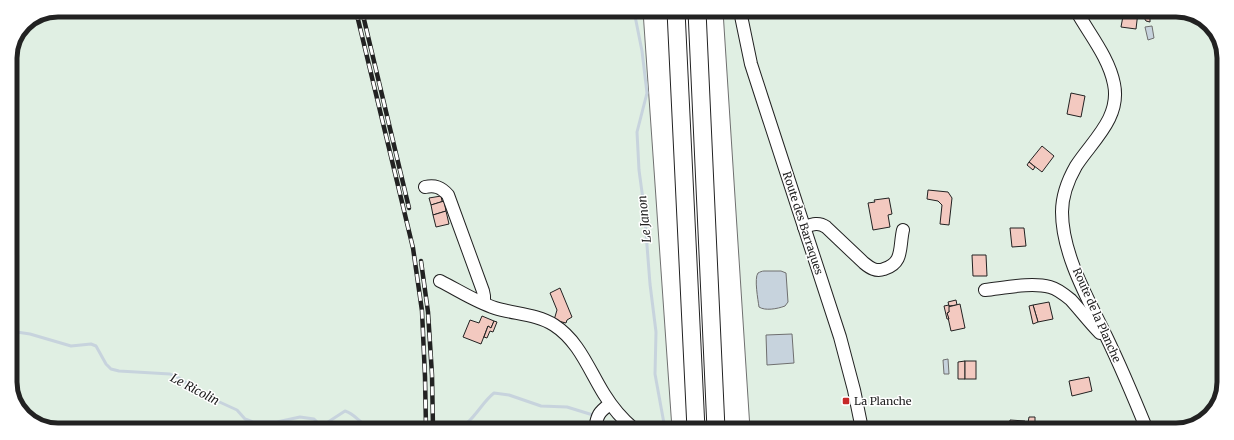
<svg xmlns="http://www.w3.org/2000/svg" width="1234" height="440" viewBox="0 0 1234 440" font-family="Merriweather,serif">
<rect width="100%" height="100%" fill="#fff"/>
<!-- green -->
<g fill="#e0efe3" stroke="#6f6f6f">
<path d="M58 10 643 11 672 429 43 428 20 412 10 386V55L24 24Z"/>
<path d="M723 11 1191 12 1214 28 1224 54 1222 397 1205 420 1177 430 750 429Z"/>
</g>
<!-- water -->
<g fill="#c7d3dd" stroke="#6f6f6f">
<path d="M1152 26 1154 38 1148 40 1145 27Z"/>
<path d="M764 271H781L786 273 788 302 785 306C777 309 765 311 759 307 758 300 754 278 758 273 760 272 762 271 764 271Z"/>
<path d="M792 334 794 363 767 365 766 335Z"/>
<path d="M948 359 949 374H944L943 360Z"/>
</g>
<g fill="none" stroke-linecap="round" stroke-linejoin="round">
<!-- stream -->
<g stroke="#c7d3dd" stroke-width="3">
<path d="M634 11 642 51 647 93 637 132 639 170 644 207 650 284 656 332 655 374 665 429"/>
<path d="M10 331 30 334 71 346 91 344 96 346 106 364 111 369 119 371 170 374 179 378 202 394 237 410 245 419 253 422H277L300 417 314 419 320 425 325 424 345 411C358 415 360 427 376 428"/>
<path d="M458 428C473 423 481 403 494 393L509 395 541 406 567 407 593 415"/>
</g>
</g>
<!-- building -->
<g fill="#f3c9c0" stroke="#222">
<path d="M1126 12H1138L1136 29 1121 27 1123 16H1126Z"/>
<path d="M1143 16H1150V22L1146 21Z"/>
<path d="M1071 93 1085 96 1081 117 1067 114Z"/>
<path d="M1042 146 1054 156 1042 172 1029 162Z"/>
<path d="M1029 162 1035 167 1033 170 1027 165Z"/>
<path d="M928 190 948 192 952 198 949 225 940 224 942 205 938 201 927 199Z"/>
<path d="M441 196 442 201H444L431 205 429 198Z"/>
<path d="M889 198 892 214 888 215 890 227 873 230 868 203 875 202 874 200Z"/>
<path d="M444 201 446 211 433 215 431 205Z"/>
<path d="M446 211 449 224 436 227 433 215Z"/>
<path d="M1010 228H1024L1026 246 1012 247Z"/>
<path d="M972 255H986L987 276H973Z"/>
<path d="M560 288 572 317 567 320 566 323 554 320 557 310 550 293Z"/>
<path d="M956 300 957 305 949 306 948 302Z"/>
<path d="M1049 302 1053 319 1038 322 1033 305Z"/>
<path d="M960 304 965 328 951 331 947 313 949 312 948 307Z"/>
<path d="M949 305V312L947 313 949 319H947L944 306Z"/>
<path d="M1033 305 1038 322 1033 324 1029 306Z"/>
<path d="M482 316 494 321 491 328 488 326 481 344 463 337 470 320 479 323Z"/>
<path d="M494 321 497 322 493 332 490 331 487 338 484 337 488 326 491 328Z"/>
<path d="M965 361V379H958V362Z"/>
<rect x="965" y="361" width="11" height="18"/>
<path d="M1089 377 1092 391 1072 396 1069 381Z"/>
<path d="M1029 417H1035V424L1028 423Z"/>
<path d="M1010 420 1025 421 1024 430H1009Z"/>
<path d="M1080 428 1104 430H1080Z"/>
</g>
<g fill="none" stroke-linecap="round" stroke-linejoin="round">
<defs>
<g id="minor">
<path d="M740 11 751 64 762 98 840 337 854 390 862 429"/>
<path d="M1077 12C1090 35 1109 58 1114 84 1121 118 1092 141 1076 166 1068 180 1062 196 1062 212 1062 254 1088 299 1106 336 1121 367 1134 398 1147 430"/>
<path d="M425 187C435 185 441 187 448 195L483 291 484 296V303"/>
<path d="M804 227C813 224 819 222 826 227L864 263C870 268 876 272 884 269 904 263 899 247 903 230"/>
<path d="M440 281C458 290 476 302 495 308 514 314 537 314 554 325 579 341 589 370 604 394 612 407 622 419 634 429"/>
<path d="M985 290C1004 288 1031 282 1050 287 1058 289 1065 295 1071 300 1081 311 1090 323 1100 333"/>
<path d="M595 429C597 415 599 412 610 404"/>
</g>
<g id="highway">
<path d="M676 11 696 429"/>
<path d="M697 11 716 429"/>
</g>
</defs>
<!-- minor casing -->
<use href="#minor" stroke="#222" stroke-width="14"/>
<!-- highway casing -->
<use href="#highway" stroke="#222" stroke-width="19"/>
<!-- minor -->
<use href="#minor" stroke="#fff" stroke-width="12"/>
<!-- highway -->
<use href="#highway" stroke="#fff" stroke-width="17"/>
<defs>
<g id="rail">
<path d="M356 11 413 248 422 311 425 377 426 428"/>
<path d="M362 11 409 208"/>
<path d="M421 261 428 312 432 375 433 428"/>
</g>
</defs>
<!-- rail casing -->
<use href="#rail" stroke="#222" stroke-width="4.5"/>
<!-- rail -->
<use href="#rail" stroke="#fff" stroke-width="3" stroke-dasharray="9" stroke-linecap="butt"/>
</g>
<!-- markers -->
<rect fill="#c62828" stroke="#fff" stroke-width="1.5" x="842" y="397" width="8" height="8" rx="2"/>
<g text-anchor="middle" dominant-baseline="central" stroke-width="3" stroke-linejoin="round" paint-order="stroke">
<!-- street labels -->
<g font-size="11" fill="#222" stroke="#fff">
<text transform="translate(803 223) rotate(72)">Route des Barraques</text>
<text transform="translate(1097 315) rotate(66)">Route de la Planche</text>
</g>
<!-- poi labels -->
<g font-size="11" fill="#222" stroke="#fff" text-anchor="start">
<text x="854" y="401">La Planche</text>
</g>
<!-- water labels -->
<g font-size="12" font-style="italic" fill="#222" stroke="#fff">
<text transform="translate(644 219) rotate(-96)">Le Janon</text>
<text transform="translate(195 389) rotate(28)">Le Ricolin</text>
</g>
</g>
<!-- crop -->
<path d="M0 0H1234V440H0ZM58 17H1176A41 41 0 0 1 1217 58V382A41 41 0 0 1 1176 423H58A41 41 0 0 1 17 382V58A41 41 0 0 1 58 17Z" fill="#fff" fill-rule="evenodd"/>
<path fill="none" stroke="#222" stroke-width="5" d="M58 17H1176A41 41 0 0 1 1217 58V382A41 41 0 0 1 1176 423H58A41 41 0 0 1 17 382V58A41 41 0 0 1 58 17Z"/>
</svg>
